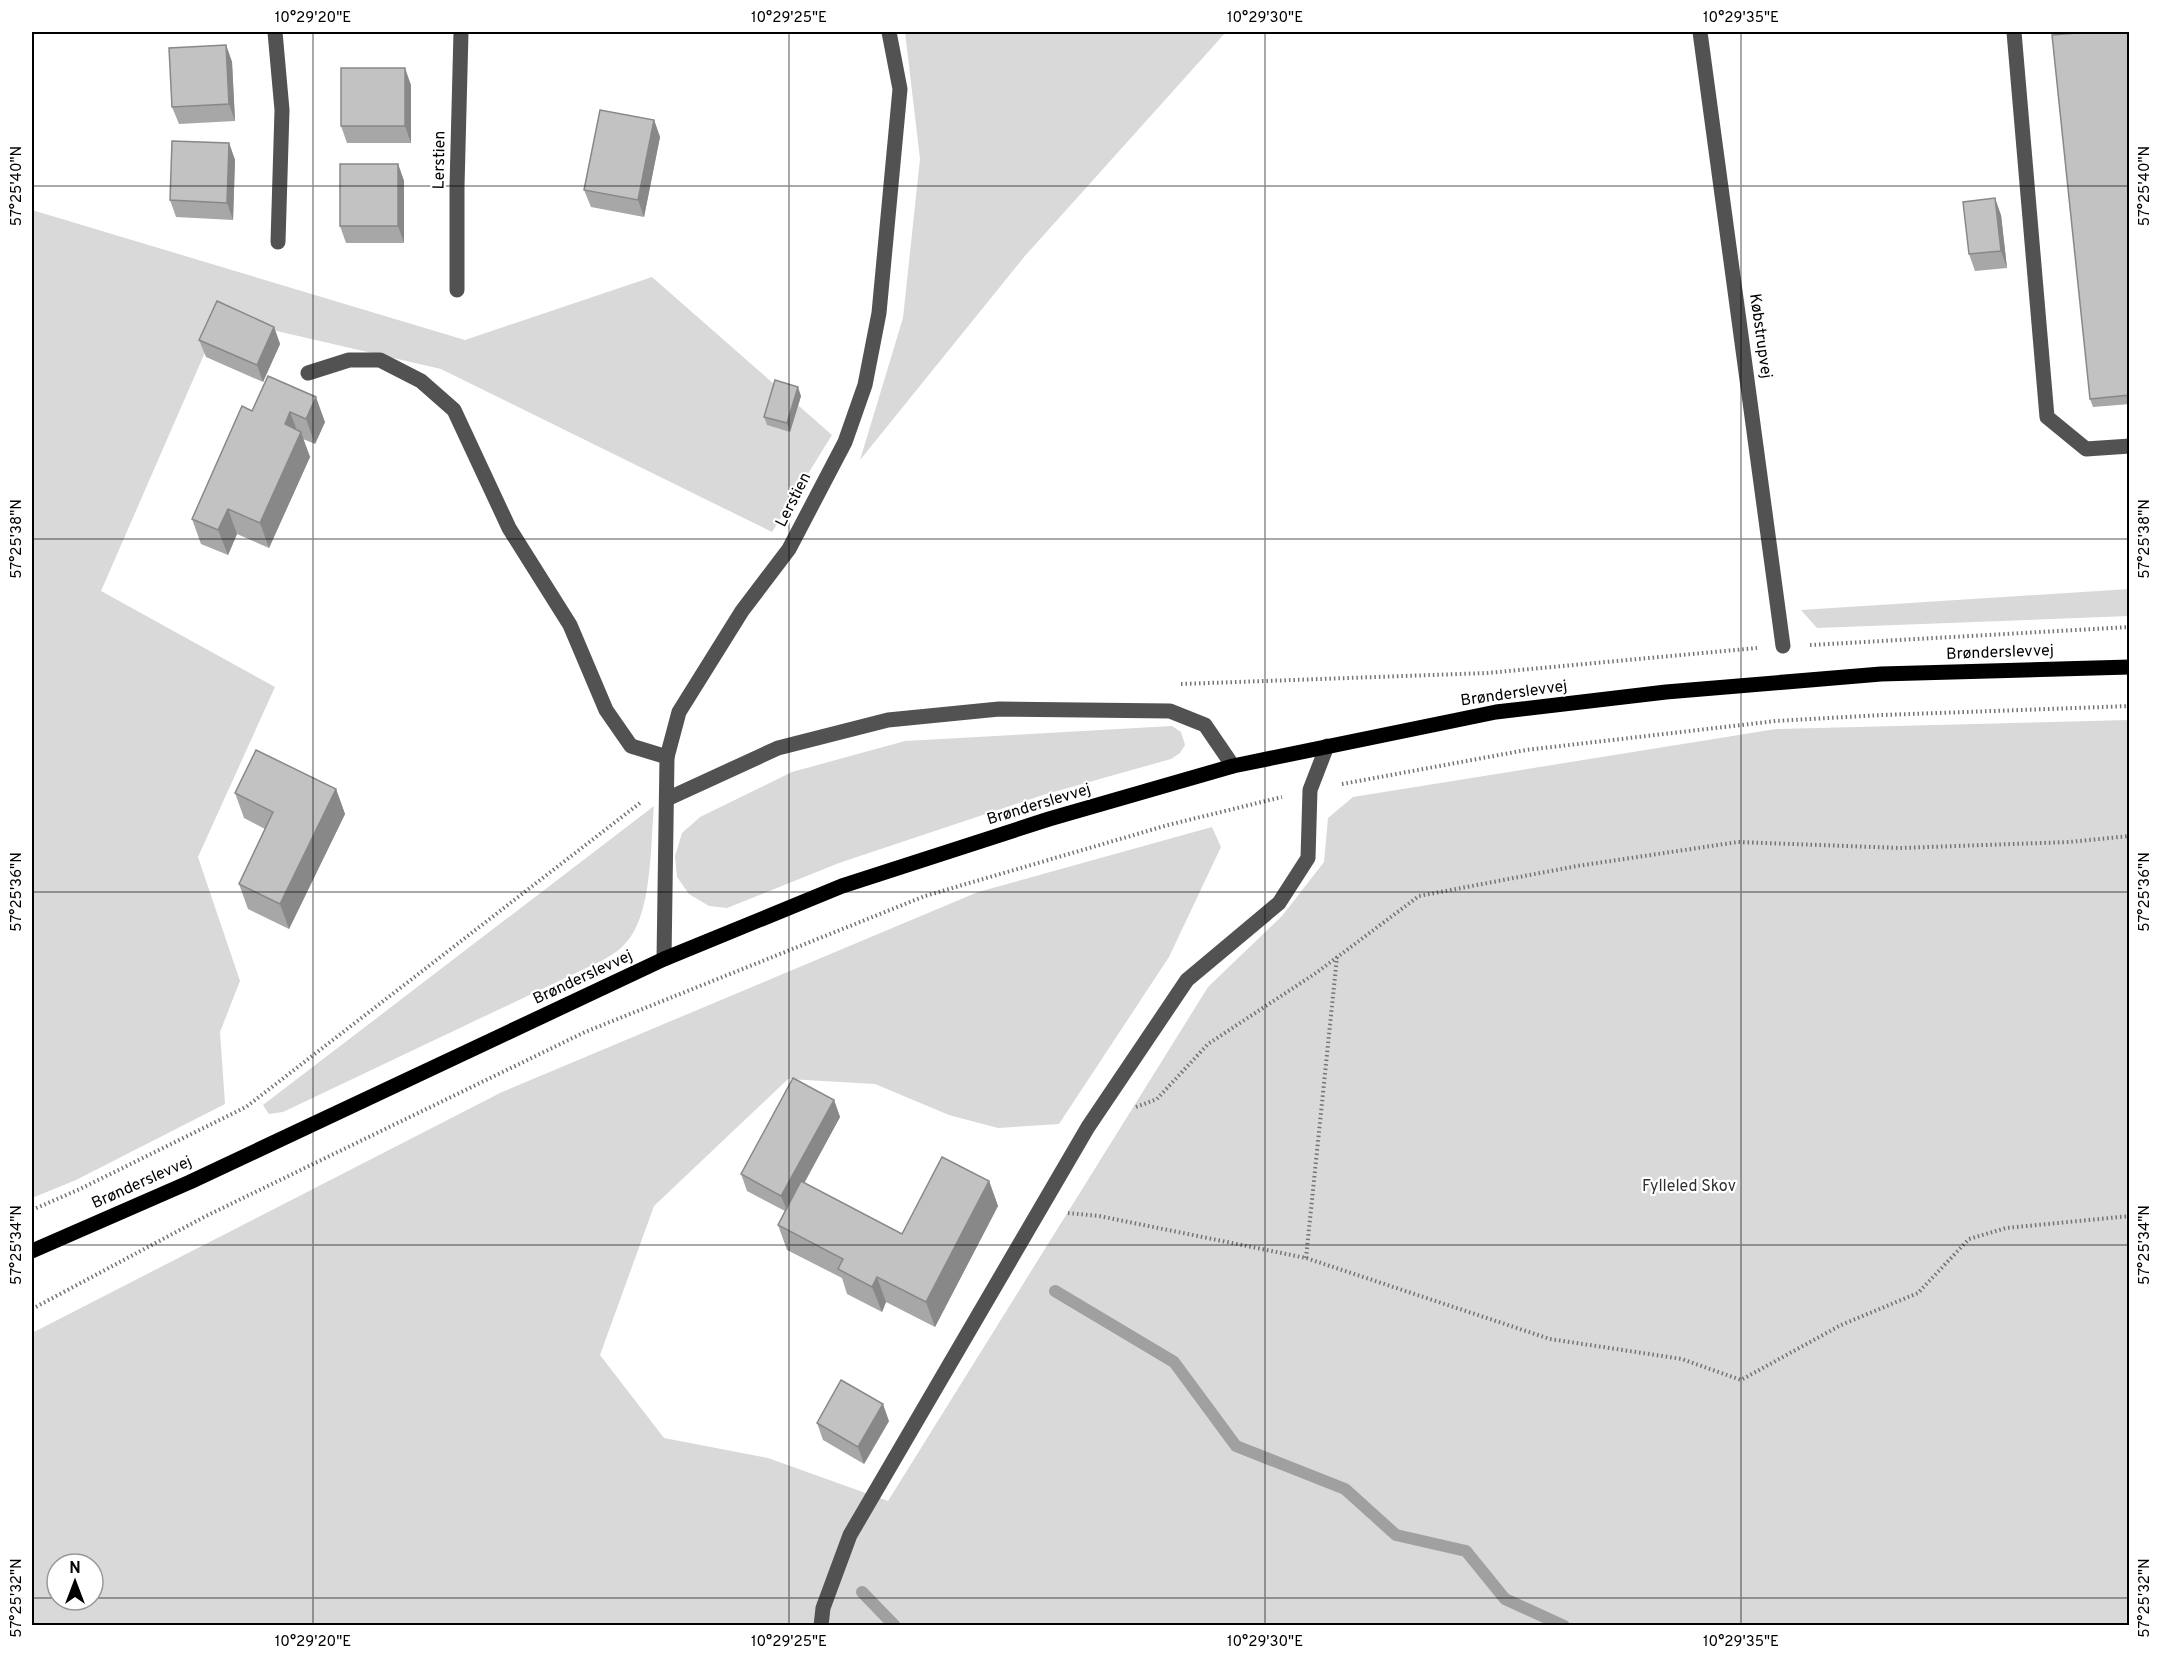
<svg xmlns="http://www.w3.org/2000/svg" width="2161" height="1657" viewBox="0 0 2161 1657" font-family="Overpass,sans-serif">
<rect width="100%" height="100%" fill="#fff"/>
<!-- green -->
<g fill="#d9d9d9" fill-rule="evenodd">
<path d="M905 32H1226L1024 257 860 460 903 318 920 159Z"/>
<path d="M32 210 465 340 652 277 832 435 772 532 441 369 220 318 101 591 275 687 198 857 240 981 220 1032 225 1104 76 1180 32 1198Z"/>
<path d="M2129 589V616L1817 628 1801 610Z"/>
<path d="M2129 720V1625L32 1626V1333L502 1092 978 892 1212 827 1221 847 1169 957 1059 1124 998 1128 949 1115 875 1084 788 1079 654 1206 600 1355 664 1438 768 1458 888 1501 1208 987 1282 916 1324 862 1328 818 1353 797 1776 729ZM57 1564H93V1600H57Z"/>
<path d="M1172 726 1181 732 1185 745 1180 753 1171 759 1043 795 839 863 727 908 709 906 689 894 677 877 675 856 682 833 700 817 792 772 905 741Z"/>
<path d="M654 806C650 846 653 918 623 946 617 952 610 956 603 960L283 1112 269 1114 263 1105Z"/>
</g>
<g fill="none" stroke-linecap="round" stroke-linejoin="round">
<!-- stream -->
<g stroke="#a0a0a0" stroke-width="12">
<path d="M1055 1291 1174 1362 1236 1446 1345 1489 1396 1535 1466 1551 1505 1599 1564 1626"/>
<path d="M862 1592 895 1626"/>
</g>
<!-- path -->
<g stroke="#747474" stroke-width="4" stroke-dasharray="1.5 3" stroke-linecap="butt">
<path d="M1810 645 2130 627"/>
<path d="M1181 684 1487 673 1757 648"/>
<path d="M1342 784 1526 750 1776 721 1883 715 2130 706"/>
<path d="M1136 1107 1157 1099 1208 1044 1316 973 1419 896 1577 866 1738 842 1900 848 2069 842 2130 836"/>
<path d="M32 1210 80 1189 246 1107 640 803"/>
<path d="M1068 1213 1099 1216 1306 1258 1550 1339 1682 1359 1741 1380 1841 1325 1918 1293 1969 1239 2006 1228 2130 1216"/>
<path d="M1306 1258 1337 957"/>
<path d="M32 1309 206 1216 585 1032 925 896 1168 825 1282 797"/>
</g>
<!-- minor -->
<g stroke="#525252" stroke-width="15">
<path d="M275 32 282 110 278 242"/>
<path d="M1700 32 1783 646"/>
<path d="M2014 32 2047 417 2086 449 2130 446"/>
<path d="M457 290V186L461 32"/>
<path d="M308 373 349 360H380L421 381 454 410 509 528 570 625 606 710 631 746 667 757"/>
<path d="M667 799 778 748 888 720 999 709 1170 711 1205 725 1233 766"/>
<path d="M664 959 667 757 679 712 742 611 789 549 845 442 865 385 879 313 900 89 889 32"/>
<path d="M821 1626 823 1608 850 1535 1088 1127 1187 980 1279 903 1308 858 1310 790 1327 746"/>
</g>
<!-- major -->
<path stroke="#000" stroke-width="15" d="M32 1251 190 1182 664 959 842 886 1049 819 1233 766 1496 712 1666 692 1881 674 2130 667"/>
</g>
<!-- wall -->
<g fill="#a7a7a7">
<path d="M2130 32V404L2093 407 2090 399Z"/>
<path d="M226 45 232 62 235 121 179 124 172 107Z"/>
<path d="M411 85V143H347L341 126Z"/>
<path d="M654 120 660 137 644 217 591 207 584 190Z"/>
<path d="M229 143 235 160 233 220 176 217 170 200Z"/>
<path d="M398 164 404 181V243H346L340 226Z"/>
<path d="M2001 215 2007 268 1975 271 1969 254Z"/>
<path d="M274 327 280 344 263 382 206 357 199 340Z"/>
<path d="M268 376 325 422 315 444 303 439 310 457 269 548 237 534 228 555 201 544 192 519 252 411Z"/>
<path d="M801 396 790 432 767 425 764 417Z"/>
<path d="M336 789 345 814 289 929 248 909 239 884 265 829 244 818 235 793Z"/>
<path d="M834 1100 840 1117 804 1183 902 1234 989 1181 998 1206 935 1327 886 1302 882 1312 847 1294 842 1278 787 1250 778 1225 785 1211 747 1191 741 1174Z"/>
<path d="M889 1421 864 1464 823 1440 817 1423Z"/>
</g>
<!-- shaded-wall -->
<g fill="#888">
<path d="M226 45 232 62 235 121 229 104Z"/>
<path d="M405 68 411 85V143L405 126Z"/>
<path d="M654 120 660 137 644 217 638 200Z"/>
<path d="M229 143 235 160 233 220 227 203Z"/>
<path d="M398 164 404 181V243L398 226Z"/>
<path d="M1995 198 2001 215 2007 268 2001 251Z"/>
<path d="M274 327 280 344 263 382 257 365Z"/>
<path d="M798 387 801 396 790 432 787 423Z"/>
<path d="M316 397 325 422 315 444 306 419Z"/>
<path d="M290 412 299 436 301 432 310 457 269 548 260 523 285 424Z"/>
<path d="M228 509 237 534 228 555 218 530Z"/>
<path d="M336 789 345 814 289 929 280 904Z"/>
<path d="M834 1100 840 1117 788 1213 781 1196Z"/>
<path d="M989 1181 998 1206 935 1327 926 1302Z"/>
<path d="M877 1277 886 1302 882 1312 872 1287Z"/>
<path d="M883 1404 889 1421 864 1464 858 1447Z"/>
</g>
<!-- building -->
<g fill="#c2c2c2" stroke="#888" stroke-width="1.5">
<path d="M2090 32H2130V395L2090 399 2052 35Z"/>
<path d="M226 45 229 104 172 107 169 48Z"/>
<rect x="341" y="68" width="64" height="58"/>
<path d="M600 110 654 120 638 200 584 190Z"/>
<path d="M172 141 229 143 227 203 170 200Z"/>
<rect x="340" y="164" width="58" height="62"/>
<path d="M1995 198 2001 251 1969 254 1963 202Z"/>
<path d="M217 301 274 327 257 365 199 340Z"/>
<path d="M268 376 316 397 306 419 290 412 285 424 301 432 260 523 228 509 218 530 192 519 242 406 252 411Z"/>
<path d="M775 380 798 387 787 423 764 417Z"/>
<path d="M256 750 336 789 280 904 239 884 273 812 235 793Z"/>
<path d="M793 1078 834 1100 781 1196 741 1174Z"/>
<path d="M942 1157 989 1181 926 1302 877 1277 872 1287 838 1269 843 1259 778 1225 801 1181 902 1234Z"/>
<path d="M841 1380 883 1404 858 1447 817 1423Z"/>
</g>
<!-- ticks -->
<path fill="none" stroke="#000" stroke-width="1.5" stroke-opacity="0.45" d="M313 32V1626M789 32V1626M1265 32V1626M1741 32V1626M32 186H2130M32 539H2130M32 892H2130M32 1245H2130M32 1598H57M93 1598H2130"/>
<g text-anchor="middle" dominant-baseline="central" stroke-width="4.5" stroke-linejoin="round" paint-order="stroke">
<!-- street labels -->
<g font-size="16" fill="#000" stroke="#fff">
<text transform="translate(440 160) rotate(-89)">Lerstien</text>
<text transform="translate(1760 336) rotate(82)">Købstrupvej</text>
<text transform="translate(794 500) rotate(-63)">Lerstien</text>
<text transform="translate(2000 653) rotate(-2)">Brønderslevvej</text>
<text transform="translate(1514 694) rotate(-8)">Brønderslevvej</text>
<text transform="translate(1039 805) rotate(-17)">Brønderslevvej</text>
<text transform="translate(583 978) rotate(-25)">Brønderslevvej</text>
<text transform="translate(142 1183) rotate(-24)">Brønderslevvej</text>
</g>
<!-- park labels -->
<g font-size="16" fill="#303030" stroke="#fff">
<text x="1689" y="1187">Fylleled Skov</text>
</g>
</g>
<!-- border -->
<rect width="2161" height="1657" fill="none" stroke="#ffffff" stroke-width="66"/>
<!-- north arrow -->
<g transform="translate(75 1582)"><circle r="28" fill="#ffffff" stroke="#999999" stroke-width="1.5"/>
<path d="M0-4.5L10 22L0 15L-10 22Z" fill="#000000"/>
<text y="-9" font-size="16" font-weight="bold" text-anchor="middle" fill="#000000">N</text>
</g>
<rect x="33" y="33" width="2095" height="1591" fill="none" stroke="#000" stroke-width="2"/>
<g font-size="15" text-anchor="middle" fill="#000">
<text x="313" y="22">10°29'20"E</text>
<text x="789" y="22">10°29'25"E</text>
<text x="1265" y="22">10°29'30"E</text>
<text x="1741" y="22">10°29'35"E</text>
<text transform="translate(16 186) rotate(-90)" y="5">57°25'40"N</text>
<text transform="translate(2144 186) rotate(-90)" y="5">57°25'40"N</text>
<text transform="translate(16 539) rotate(-90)" y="5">57°25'38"N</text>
<text transform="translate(2144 539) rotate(-90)" y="5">57°25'38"N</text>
<text transform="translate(16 892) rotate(-90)" y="5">57°25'36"N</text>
<text transform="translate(2144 892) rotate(-90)" y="5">57°25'36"N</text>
<text transform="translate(16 1245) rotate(-90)" y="5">57°25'34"N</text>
<text transform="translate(2144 1245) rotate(-90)" y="5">57°25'34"N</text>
<text transform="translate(16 1598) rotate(-90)" y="5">57°25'32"N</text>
<text transform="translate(2144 1598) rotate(-90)" y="5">57°25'32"N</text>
<text x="313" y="1646">10°29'20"E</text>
<text x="789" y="1646">10°29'25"E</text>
<text x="1265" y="1646">10°29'30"E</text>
<text x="1741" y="1646">10°29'35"E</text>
</g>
</svg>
